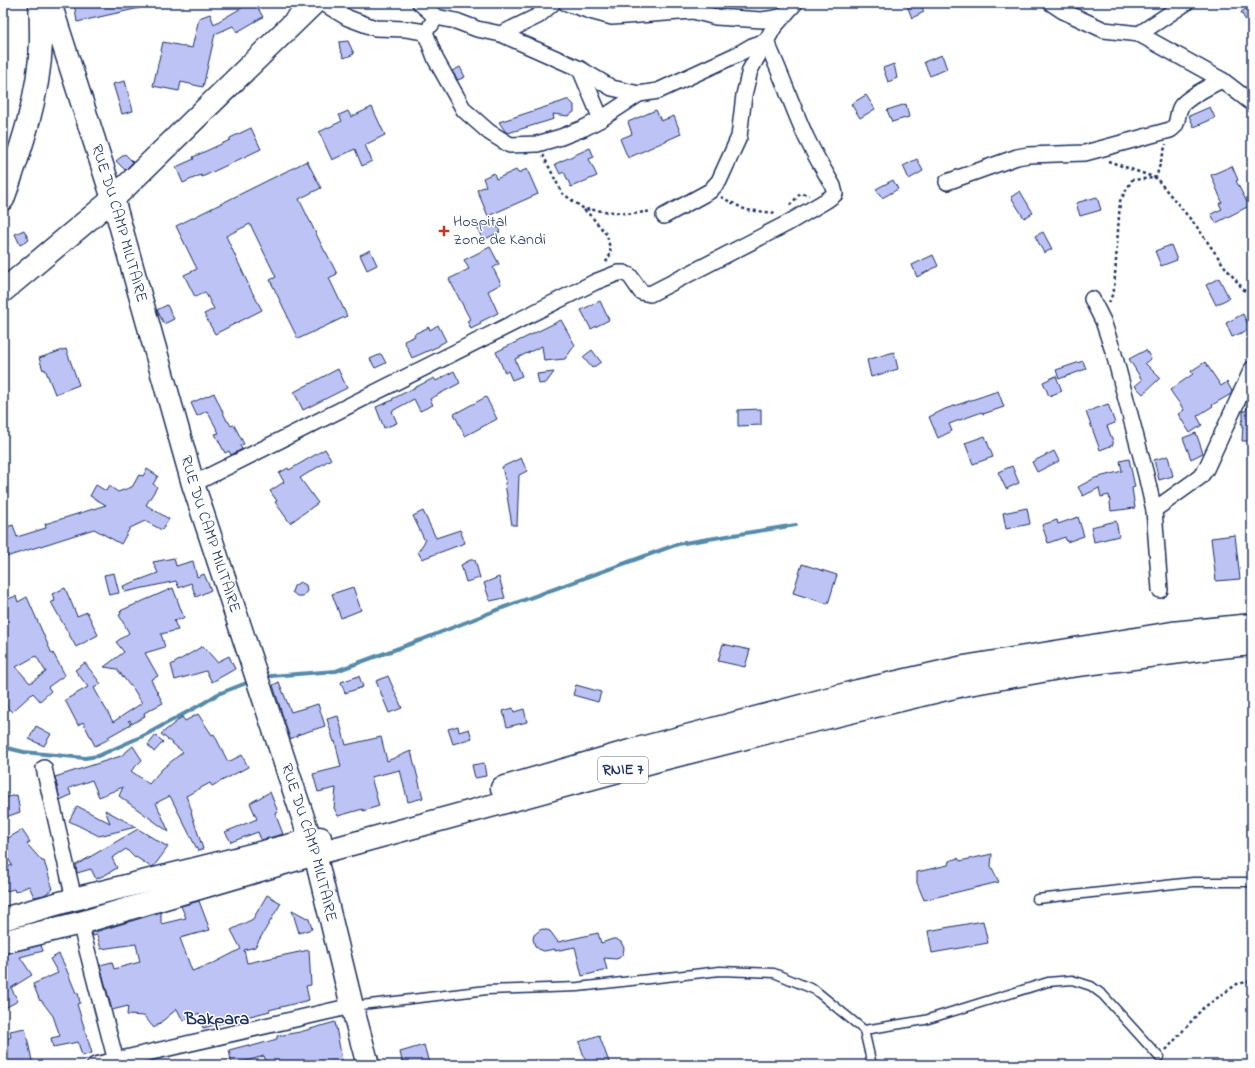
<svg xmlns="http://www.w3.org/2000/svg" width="1255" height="1068" viewBox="0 0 1255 1068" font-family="'Indie Flower',sans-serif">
<rect width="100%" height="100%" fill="#fff"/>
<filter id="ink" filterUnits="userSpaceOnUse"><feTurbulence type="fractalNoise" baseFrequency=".025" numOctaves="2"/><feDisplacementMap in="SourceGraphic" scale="8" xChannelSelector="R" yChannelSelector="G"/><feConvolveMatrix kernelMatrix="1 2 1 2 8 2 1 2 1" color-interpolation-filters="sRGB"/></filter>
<g filter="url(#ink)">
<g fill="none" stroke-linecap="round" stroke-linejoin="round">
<!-- stream -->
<g stroke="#558aa9" stroke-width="4">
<path d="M271 676 336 671 421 640 502 608 678 544 796 525"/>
<path d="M3 747 24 752 85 758 98 756 145 735 202 704 218 694 249 682"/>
</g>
</g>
<!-- building -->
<g fill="#bdc4f5" stroke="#1b2f5e" fill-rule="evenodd">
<path d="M74 3H143L144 7 77 22Z"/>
<path d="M250 3H255L263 17 237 32 233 26 215 34 203 87 181 82 179 91 153 86 163 42 192 48 199 18 210 14 214 24Z"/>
<path d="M906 3H920L924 12 912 18Z"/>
<path d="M1252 5V32L1241 12Z"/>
<path d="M348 41 354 54 344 58 340 49 339 42Z"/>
<path d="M942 55 947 69 930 76 924 62Z"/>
<path d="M894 64 897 78 888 82 883 68Z"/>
<path d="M460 67 465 77 458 80 452 71Z"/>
<path d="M125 81 133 111 122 114 113 84Z"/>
<path d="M866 95 875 109 860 118 851 104Z"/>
<path d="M566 100H569L574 105V112L568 116 553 114 554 119 508 133 505 131 499 122 561 102Z"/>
<path d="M906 104 909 117 892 122 887 110Z"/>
<path d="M372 107 385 135 365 145 372 161 362 166 355 149 332 160 319 132 342 121 339 115 348 111 351 117Z"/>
<path d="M1210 107 1215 118 1194 127 1189 116Z"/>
<path d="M656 110 661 121 674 116 681 134 628 158 620 139 632 134 628 122Z"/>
<path d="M251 128 261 149 202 177 201 175 183 183 176 167 194 159 193 157 230 140V138Z"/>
<path d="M590 148 594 157 589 159 597 176 571 187 564 172 560 174 555 164Z"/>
<path d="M125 154 133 162 125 170 116 161Z"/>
<path d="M917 159 923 171 909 179 903 166Z"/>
<path d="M307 161 321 188 299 199 325 252H326L337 274 329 278 347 316 298 339 287 317H288L270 280 276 277 250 224 226 236 251 290 262 310 215 334 204 314 214 309 205 292 195 297 184 275 197 269 176 226Z"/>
<path d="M1232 166 1238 180 1236 181 1249 206 1216 223 1211 214 1222 209 1219 204 1222 202 1211 175Z"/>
<path d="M527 169 538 194 488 216 477 190 486 186 483 178 494 173 496 179 516 170 518 173Z"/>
<path d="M893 180 898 189 882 198 876 189Z"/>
<path d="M1020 191 1033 213 1024 218 1011 197Z"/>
<path d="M1097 197 1101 210 1080 216 1076 203Z"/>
<path d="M494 219 500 232 483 240 477 228Z"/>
<path d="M24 230 29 240 20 245 15 234Z"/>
<path d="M1043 232 1052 249 1044 253 1035 236Z"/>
<path d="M1171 245 1177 260 1161 266 1155 251Z"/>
<path d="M490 247 499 264 493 268 501 284 488 291 498 313 480 322 481 324 471 329 467 321 470 319 449 279 469 269 464 260Z"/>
<path d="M370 250 377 265 367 270 360 255Z"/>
<path d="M933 255 938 266 917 277 912 265Z"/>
<path d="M1219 278 1229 298 1216 305 1206 285Z"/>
<path d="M600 301 609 320 591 329 581 310Z"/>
<path d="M167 305 174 319 164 324 157 310Z"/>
<path d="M1243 314 1250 329 1232 337 1226 323Z"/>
<path d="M561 320 575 345 565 359 544 361 542 346 515 359 522 376 512 380 508 371 505 373 496 352Z"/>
<path d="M438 325 446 341 439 345V346L412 358 404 341 415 336 414 334 429 327 430 330Z"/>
<path d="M66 349 79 385 55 394 45 369 43 370 39 358Z"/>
<path d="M592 350 601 362 592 368 583 357Z"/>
<path d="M1146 350 1151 359 1145 363 1160 378 1143 394 1135 386 1142 380 1129 359Z"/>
<path d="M894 352 898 369 871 377 867 360Z"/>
<path d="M381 354 386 363 375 368 370 359Z"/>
<path d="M1083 361 1086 369 1059 379 1056 370Z"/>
<path d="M1205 362 1221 386 1227 382 1232 391 1231 394 1212 405 1213 406 1197 416 1202 425 1190 433 1178 414 1184 410 1170 390 1193 374 1191 371Z"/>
<path d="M338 369 347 388 303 410 294 392Z"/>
<path d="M454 371 460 383 430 399 433 405 420 411 414 399 392 411 397 423 384 428 376 407 393 400 392 399 434 378 436 381Z"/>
<path d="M554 372 546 383 539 384 537 374Z"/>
<path d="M1056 376 1062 391 1049 396 1043 382Z"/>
<path d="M998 391 1004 407 983 414 982 412 949 424 952 431 938 438 929 417 945 409Z"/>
<path d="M214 393 227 421H228L231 426 234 425 244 444 240 445 242 449 231 455 229 451 225 453 215 434 219 433 207 411 197 416 191 403Z"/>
<path d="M486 397 497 419 465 436 454 414Z"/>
<path d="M1250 397H1252V441H1242L1243 424H1241L1243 419V411H1246Z"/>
<path d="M1108 404 1115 423 1107 426 1113 441V445L1100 450 1086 412Z"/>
<path d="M761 409V425L738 426V410Z"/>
<path d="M1196 433 1203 453 1191 459 1183 438Z"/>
<path d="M985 436 993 457 973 464 965 443Z"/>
<path d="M325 449 331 459 300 478 318 503 290 523 275 502 277 501 270 491 284 482 279 473 288 468 289 470Z"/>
<path d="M1054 451 1059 461 1037 472 1032 462Z"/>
<path d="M1168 456 1173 476 1159 480 1154 460Z"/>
<path d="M521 458 527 471 519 475 517 525H512L505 484 506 479 505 480 502 467Z"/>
<path d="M1129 459 1135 487 1132 488 1135 508 1111 511 1109 495 1101 497 1099 488 1083 496 1078 487 1095 478 1122 471 1120 461Z"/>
<path d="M1012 466 1019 483 1006 489 998 472Z"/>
<path d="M147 469 158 476 153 484 157 487 146 505 169 519 162 530 145 521 130 528 121 544 94 529 3 558V528L13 525 17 537 46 528 45 524 106 505 90 496 96 485 106 491 109 486 118 492 132 487 139 475 143 476Z"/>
<path d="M1027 508 1030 524 1006 529 1003 513Z"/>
<path d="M423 511 436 538 460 530 465 543 422 559 418 552 425 541 413 516Z"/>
<path d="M1078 517 1084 536 1067 542 1065 537 1048 543 1042 525 1057 520 1058 524Z"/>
<path d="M1116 521 1119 536 1094 542 1091 527Z"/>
<path d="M1235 535 1240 579 1216 581 1211 538Z"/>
<path d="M174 558 176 566 193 561 197 577 204 574 211 590 196 597 191 583 179 588 176 581 125 592 123 586 158 573 153 562Z"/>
<path d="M470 560H475L480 578 466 582 461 565Z"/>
<path d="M802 564 837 575 828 604 793 593Z"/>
<path d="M114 573 119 593 109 595 104 575Z"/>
<path d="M499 577 505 598 490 601 484 583Z"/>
<path d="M300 582 306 585 307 591 303 596H297L292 592 294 586Z"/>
<path d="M353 587 361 610 341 618 332 594Z"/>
<path d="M65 588 77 616 87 612 98 635 76 647 51 602 55 601 52 594Z"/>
<path d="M173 588 184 618 174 621 178 630 161 634 165 647 145 653 158 676 151 680 163 703 144 713 145 716 132 724 130 720 128 721 131 724 108 737 109 739 95 746 83 722 78 725 65 700 88 687 75 670 85 663 101 684 94 688 113 722 142 703 131 685 130 686 117 669 104 667 124 652 116 642 129 633 119 615 121 614 120 611Z"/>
<path d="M16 596 18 602 27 597 52 654 53 653 65 675 48 687 51 691 40 701 33 693 12 712 3 703V601ZM36 656 46 672 30 683 16 667Z"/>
<path d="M723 644 750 650 745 667 718 661Z"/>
<path d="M203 646 217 662 229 656 235 669 212 682 206 671 175 680 171 665Z"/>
<path d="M359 676 363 687 345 693 341 682Z"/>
<path d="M388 676 402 708 389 713 376 681Z"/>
<path d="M279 682 291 712 318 704 325 726 297 735V736L290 739 273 685Z"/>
<path d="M576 685 601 692 598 702 573 695Z"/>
<path d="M513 708 514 712 524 709 527 722 507 727 503 711Z"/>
<path d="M198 714 212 735 214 734 228 762 242 755 248 767 212 786 210 783 186 796 192 811 191 812 203 849 198 851 170 796 156 803 169 832 119 796 123 787 99 797 92 780 69 788 71 795 60 800 55 777 121 756 133 746 142 760 131 771 149 784 162 769 183 752 161 734 182 717 185 721Z"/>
<path d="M338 716 346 745 381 737 387 761 411 751 423 798 408 802 400 770 371 777 379 806 363 811V809L338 816 334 808 336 788 318 792 313 774 341 767 335 741 334 742 327 719Z"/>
<path d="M36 726 51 734 44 746 29 739Z"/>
<path d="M458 726 459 732 469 729 472 738 453 744 448 729Z"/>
<path d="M156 735 163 742 154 752 148 745Z"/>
<path d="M484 763 486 776 475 778 472 765Z"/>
<path d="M270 792 278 812 275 813 283 834 261 840 258 832 231 842 225 832 257 819 250 803Z"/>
<path d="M17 795 20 812 3 818V798Z"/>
<path d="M77 806 110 823 105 810 136 827 99 836 69 821Z"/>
<path d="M138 829 168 847 154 866 151 867 136 857 135 858 126 849 112 858 117 868 105 875 96 879 91 869 77 873 76 865Z"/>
<path d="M22 830 30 842 27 844 42 861H44L53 889 44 895 34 897 29 886 15 892 14 889 3 892V869L12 865 3 850V841Z"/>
<path d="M992 854 991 866 999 882 924 900 917 883V872L948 865 949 861 958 858 960 861Z"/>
<path d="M267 895 281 903 255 947 244 950 247 963 309 950 311 985 306 986 309 1000 269 1010 270 1011 203 1028 199 1013 183 1021 177 1009 154 1028 144 1016 127 1015 128 1006 112 1010 100 965 112 962 114 969 140 962 136 944 101 949 97 935 93 936 92 933 161 912V924L186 918 181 906 199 901 210 930 180 938 192 971 212 964 241 949 231 930 253 919Z"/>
<path d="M292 910 309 919 312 929 299 933Z"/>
<path d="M983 921 988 943 932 953 928 931Z"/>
<path d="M543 929 550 931 558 942 598 933 601 943 613 939H616L621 942 624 948 623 954 619 958 616 959 604 958 607 970 582 976 575 947 555 951V949L544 951 540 950 535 946 533 939 534 935 540 930Z"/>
<path d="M41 945 43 951 20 957 32 975 11 988 18 1001 3 1009V954Z"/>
<path d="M59 954 65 966 76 993H78L80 1003 77 1004 92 1053 82 1056 78 1042 53 1047 51 1038 60 1036 53 1016 41 1000 40 1001 33 984 58 973 50 959Z"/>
<path d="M335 1022 343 1065H267L264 1056 232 1065 229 1050 248 1045 249 1047 277 1039V1036L300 1032Z"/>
<path d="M25 1028 33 1065H3V1041L11 1037 10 1031Z"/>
<path d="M599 1035 609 1062 600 1065H587L579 1042Z"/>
<path d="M424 1045 429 1063 424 1065H403L400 1052Z"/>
</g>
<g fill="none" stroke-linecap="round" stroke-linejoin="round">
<defs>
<g id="lane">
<path d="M1037 899 1193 882H1252"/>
<path d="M353 1006 487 990 578 987 720 971 774 973 815 990 864 1030 872 1065"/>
<path d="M864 1030 925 1020 1048 982 1072 980 1091 986 1103 995 1159 1057"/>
</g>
<g id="street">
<path d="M323 3 348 18 375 28 406 29 425 32"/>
<path d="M420 3 436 17 431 25"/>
<path d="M566 3 590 11 612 17 693 11 716 17 762 20 782 17"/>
<path d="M1051 3 1063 11 1104 30 1139 34 1222 80 1252 103"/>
<path d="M436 17 456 21 477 29 501 34 580 69 601 119"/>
<path d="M425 32 436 60 464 110 489 132 510 145 537 144 561 137 584 128 601 119 639 94"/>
<path d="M501 34 538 16 553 3"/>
<path d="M1139 34 1186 3"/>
<path d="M947 182 1017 157 1028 155 1085 153 1170 130C1181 124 1175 113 1182 105 1191 95 1210 86 1222 80"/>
<path d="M664 216 710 191 719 181 739 137 744 95 750 70 774 27 795 3"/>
<path d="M1092 299 1103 321 1114 354 1146 475 1154 510"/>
<path d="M193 484 595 282 618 273H624L630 276 641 292 650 294 788 223 827 200 835 194 833 186C824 170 814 154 806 137 792 106 781 73 766 41L752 46 738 54 658 91 639 94 612 88 580 69"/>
<path d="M1160 590 1154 510 1200 477 1206 469 1252 369"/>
<path d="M44 768 74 899"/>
<path d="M80 923 117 1065"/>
<path d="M95 1065 352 1006"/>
</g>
<g id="secondary">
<path id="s1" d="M50 3 113 199 193 484 315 854 352 1006 368 1065"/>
<path d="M3 291 113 199 314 3"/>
</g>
<g id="primary">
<path d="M3 199C21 149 39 97 41 43 41 30 41 16 40 3"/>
<path d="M502 788 630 751 858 691 964 667 1172 633 1252 625"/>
<path d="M3 919 74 899 320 838"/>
<path d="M3 942 80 923 315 854 659 760 796 725 963 685 1070 666 1220 647 1252 644"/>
</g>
</defs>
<!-- lane casing -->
<use href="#lane" stroke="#1b2f5e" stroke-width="11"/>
<!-- street casing -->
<use href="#street" stroke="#1b2f5e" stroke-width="18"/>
<!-- secondary casing -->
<use href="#secondary" stroke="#1b2f5e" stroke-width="25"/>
<!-- primary casing -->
<use href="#primary" stroke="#1b2f5e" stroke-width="25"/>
<!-- path -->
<g stroke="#1b2f5e" stroke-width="2.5" stroke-dasharray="3 3" stroke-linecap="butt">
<path d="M543 155 562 193 584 209 632 214 652 211"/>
<path d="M1108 161 1156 178 1197 227 1225 267 1252 300"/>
<path d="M721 197 746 210 777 213"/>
<path d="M790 205 801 193 809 195"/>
<path d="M584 210 592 217 607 235 611 253 605 264"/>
<path d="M1109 303 1114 290 1120 201 1132 180 1156 178 1166 144"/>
<path d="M1166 1050 1203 1008 1237 984 1252 981"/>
</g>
<!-- lane -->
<use href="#lane" stroke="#fff" stroke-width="8"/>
<!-- street -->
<use href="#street" stroke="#fff" stroke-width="15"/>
<!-- secondary -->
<use href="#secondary" stroke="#fff" stroke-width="22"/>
<!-- primary -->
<use href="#primary" stroke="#fff" stroke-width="22"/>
</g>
</g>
<!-- markers -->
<path fill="#c8321e" stroke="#fff" stroke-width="1.5" d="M442 225h4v4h4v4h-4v4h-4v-4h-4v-4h4z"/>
<g text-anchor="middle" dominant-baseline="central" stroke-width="3" stroke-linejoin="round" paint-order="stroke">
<!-- shield labels -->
<rect fill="#fff" stroke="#5f6d8e" stroke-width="1" x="598" y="757" width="50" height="26" rx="3"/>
<g font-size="15" font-weight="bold" fill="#1b2f5e">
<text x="623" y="770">RNIE 7</text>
</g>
<!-- poi labels -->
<g font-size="16" fill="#1b2f5e" stroke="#fff" text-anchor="start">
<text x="453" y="222">Hospital<tspan x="453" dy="18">Zone de Kandi</tspan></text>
</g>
<!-- street labels -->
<g font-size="16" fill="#1b2f5e" stroke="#fff">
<text stroke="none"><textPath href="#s1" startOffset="231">RUE DU CAMP MILITAIRE</textPath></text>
<text stroke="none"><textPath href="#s1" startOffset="555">RUE DU CAMP MILITAIRE</textPath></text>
<text stroke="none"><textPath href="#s1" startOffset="879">RUE DU CAMP MILITAIRE</textPath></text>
</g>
<!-- quarter labels -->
<g font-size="18" font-weight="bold" fill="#1b2f5e" stroke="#fff">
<text x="217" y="1020">Bakpara</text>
</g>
</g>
<!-- margin -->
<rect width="1255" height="1068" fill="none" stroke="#fff" stroke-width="16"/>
<rect x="8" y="8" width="1239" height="1052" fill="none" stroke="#1b2f5e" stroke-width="1.5" filter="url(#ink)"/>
</svg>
